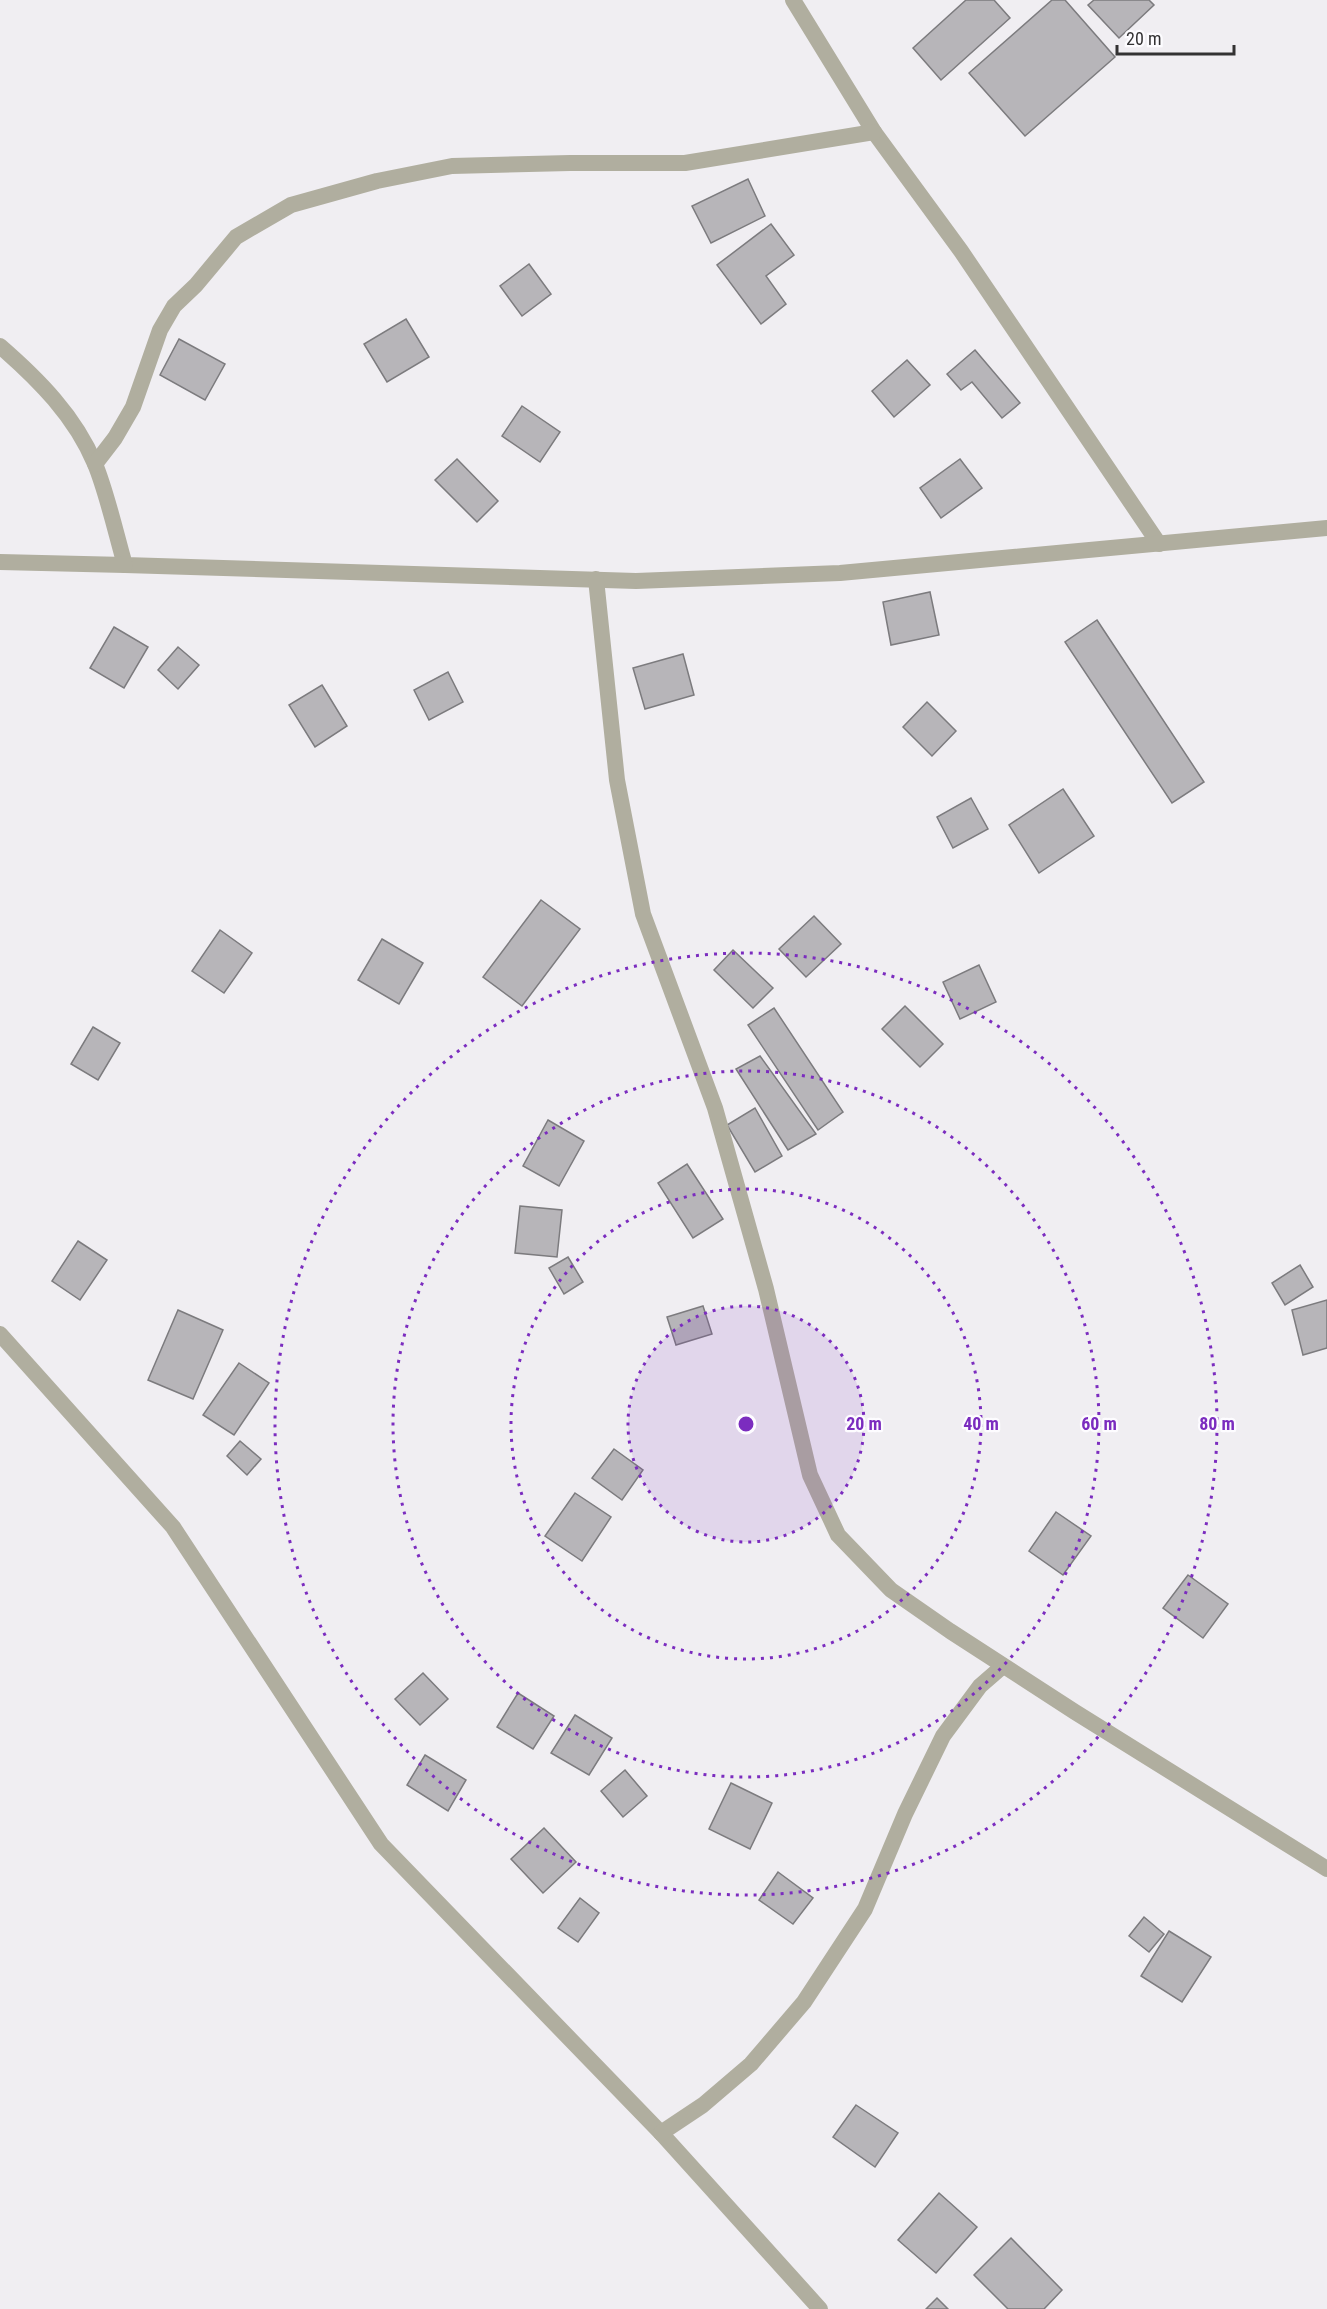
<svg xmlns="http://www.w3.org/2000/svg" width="1327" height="2309" viewBox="0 0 1327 2309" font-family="'Roboto Condensed',sans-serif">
<rect width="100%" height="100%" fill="#f0eef2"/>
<!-- building -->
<g fill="#b7b5b9" stroke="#7c7b7e" stroke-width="1.5">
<path d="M966 0H994L1010 18 941 80 913 48Z"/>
<path d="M1052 0H1065L1115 57 1025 136 969 73Z"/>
<path d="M1094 0H1149L1154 5 1119 38 1088 5Z"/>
<path d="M748 179 765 216 711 243 692 206Z"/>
<path d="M771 224 794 255 766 276 786 304 761 324 717 265Z"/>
<path d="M529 264 551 294 522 316 500 286Z"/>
<path d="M406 319 429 357 387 382 364 344Z"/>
<path d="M179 339 225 364 205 400 160 375Z"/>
<path d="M975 350 1020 403 1002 418 972 382 961 390 947 374Z"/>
<path d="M907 360 930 385 894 417 872 391Z"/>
<path d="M522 406 560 432 540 462 502 436Z"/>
<path d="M457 459 498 501 477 522 435 480Z"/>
<path d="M960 459 982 488 941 518 920 488Z"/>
<path d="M930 592 939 635 891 645 883 602Z"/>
<path d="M1097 620 1204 782 1172 803 1065 642Z"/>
<path d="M114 627 148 647 124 688 90 668Z"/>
<path d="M178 647 199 665 178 689 158 670Z"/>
<path d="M683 654 694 695 645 709 633 668Z"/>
<path d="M448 672 463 702 429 720 414 690Z"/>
<path d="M322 685 347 726 315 747 289 705Z"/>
<path d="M927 702 956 731 932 756 903 727Z"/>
<path d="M1063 789 1094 836 1039 873 1009 825Z"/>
<path d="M971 798 988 829 953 848 937 817Z"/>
<path d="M541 900 580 929 522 1006 483 977Z"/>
<path d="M814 916 841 944 806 977 779 949Z"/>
<path d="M220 930 252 953 224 993 192 971Z"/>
<path d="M382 939 423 963 399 1004 358 980Z"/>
<path d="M733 950 773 988 753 1008 714 970Z"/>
<path d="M979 965 996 1002 960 1019 943 982Z"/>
<path d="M905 1006 943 1044 920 1067 882 1029Z"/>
<path d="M774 1008 843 1112 818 1130 748 1025Z"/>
<path d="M93 1027 120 1043 98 1080 71 1064Z"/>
<path d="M760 1056 816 1134 788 1150 736 1069Z"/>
<path d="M755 1108 782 1156 755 1172 727 1125Z"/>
<path d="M548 1120 584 1141 559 1186 523 1166Z"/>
<path d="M687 1164 723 1219 693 1238 658 1183Z"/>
<path d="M520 1206 562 1210 557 1257 515 1253Z"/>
<path d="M78 1241 107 1260 80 1300 52 1281Z"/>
<path d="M568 1257 583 1282 564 1294 549 1268Z"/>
<path d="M1300 1265 1313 1287 1285 1305 1272 1283Z"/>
<path d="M1327 1300V1348L1303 1355 1292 1310Z"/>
<path d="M703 1306 712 1334 676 1345 667 1317Z"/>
<path d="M178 1310 223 1330 193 1399 148 1380Z"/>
<path d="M239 1363 269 1383 234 1435 203 1415Z"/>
<path d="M240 1441 261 1459 247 1475 227 1456Z"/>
<path d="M614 1449 643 1470 622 1500 592 1478Z"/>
<path d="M575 1493 611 1517 582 1561 545 1536Z"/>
<path d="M1056 1512 1091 1536 1063 1575 1029 1551Z"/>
<path d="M1188 1575 1228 1604 1203 1638 1163 1608Z"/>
<path d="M423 1673 448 1699 420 1725 395 1699Z"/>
<path d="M518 1693 554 1716 533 1749 497 1727Z"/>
<path d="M575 1715 612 1738 589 1775 551 1753Z"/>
<path d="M425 1755 466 1780 448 1811 407 1785Z"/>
<path d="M625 1770 647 1796 623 1817 601 1791Z"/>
<path d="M731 1783 772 1803 750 1849 709 1829Z"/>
<path d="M544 1828 576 1862 543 1893 511 1859Z"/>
<path d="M778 1872 813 1898 793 1924 759 1900Z"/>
<path d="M580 1898 599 1913 578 1942 558 1928Z"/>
<path d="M1144 1917 1164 1934 1149 1952 1129 1936Z"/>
<path d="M1169 1931 1211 1957 1182 2002 1141 1976Z"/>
<path d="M856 2105 898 2133 875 2167 833 2137Z"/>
<path d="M939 2193 977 2227 936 2273 898 2240Z"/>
<path d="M1011 2238 1062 2290 1044 2309H1008L974 2275Z"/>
<path d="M937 2298 948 2309H926Z"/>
</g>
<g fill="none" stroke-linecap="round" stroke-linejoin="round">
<!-- minor -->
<g stroke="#b0ae9f" stroke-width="16">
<path d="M793 0 874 132 961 251 1159 544"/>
<path d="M0 346C38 379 75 416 95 464 107 493 116 534 125 565L636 581 840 573 1327 528"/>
<path d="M95 464 115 438 133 407 160 330 174 306 196 285 236 237 291 205 377 181 452 166 570 163H685L874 132"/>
<path d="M0 562 125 565"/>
<path d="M596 579 617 780 643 914 715 1108 766 1289 810 1475 838 1535 891 1590 950 1631 1075 1712 1327 1869"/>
<path d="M0 1334 173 1527 381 1844 661 2133 820 2309"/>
<path d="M661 2133 703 2105 751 2064 804 2002 865 1909 905 1814 943 1736 980 1686 1003 1666"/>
</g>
</g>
<!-- distance rings -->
<circle cx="746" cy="1424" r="118" fill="#7b2cbf" fill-opacity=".12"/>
<g fill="none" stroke="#7b2cbf" stroke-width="3" stroke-dasharray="3 6">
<circle cx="746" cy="1424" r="118"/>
<circle cx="746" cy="1424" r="235"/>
<circle cx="746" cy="1424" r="353"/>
<circle cx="746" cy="1424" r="471"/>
</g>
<circle cx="746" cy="1424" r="9" fill="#7b2cbf" stroke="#fdfcff" stroke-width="3"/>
<g font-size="18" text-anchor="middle" font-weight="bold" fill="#7b2cbf" stroke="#fdfcff" stroke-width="4.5" stroke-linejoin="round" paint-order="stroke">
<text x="864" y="1430">20 m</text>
<text x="981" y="1430">40 m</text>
<text x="1099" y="1430">60 m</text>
<text x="1217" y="1430">80 m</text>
</g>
<!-- scale -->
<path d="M1117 45v9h117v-9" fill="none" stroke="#333233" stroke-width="3"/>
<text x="1126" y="45" font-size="18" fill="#333233" stroke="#fdfcff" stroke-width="4.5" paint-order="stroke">20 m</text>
</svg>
